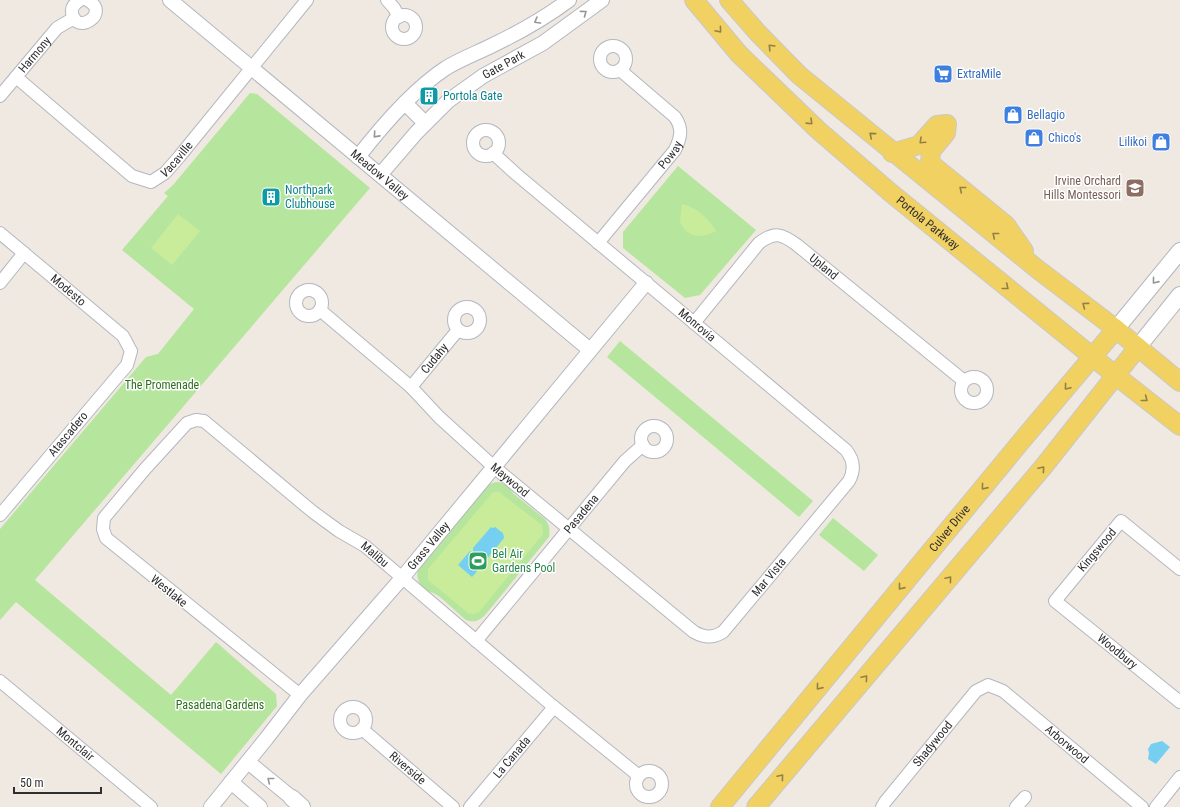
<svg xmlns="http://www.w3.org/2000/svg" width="1180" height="807" viewBox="0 0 1180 807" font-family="'Roboto Condensed',sans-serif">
<rect width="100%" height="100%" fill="#efe9e1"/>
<!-- green -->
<g fill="#b6e59e">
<path d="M250 93 257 94 370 188 35 580 171 695 216 642 276 694 277 706 221 774 16 602 0 620V529L146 357 158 354 194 309 122 250 168 196 164 193 173 185Z"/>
<path d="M678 166 756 230 700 295 685 298 623 248V232Z"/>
<path d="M620 341 813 501 799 517 607 357Z"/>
<path d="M499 482 508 486 514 494 545 519C550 526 550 529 549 537L486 614C479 621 475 623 466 620 456 612 447 602 437 595 432 592 426 591 423 588 411 575 420 561 431 554L476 500C480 490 488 482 499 482Z"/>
<path d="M833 518 878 555 864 571 819 535Z"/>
</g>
<!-- pitch -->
<g fill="#c9ec9a">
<path d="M682 204C698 208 708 218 716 231 702 239 687 238 680 222Z"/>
<path d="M178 214 200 231 172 265 151 248Z"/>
<path d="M493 492H499L542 525 543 534 479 612 474 614 468 613 428 580V569Z"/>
</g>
<!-- water -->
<g fill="#75cff0">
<path d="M491 527 493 528 495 527 503 533 504 538 486 560H481L473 553V548Z"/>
<path d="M470 551 484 563 472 577 458 565Z"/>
<path d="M1162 741 1170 747 1156 764 1148 759 1149 753 1148 749 1151 744Z"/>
</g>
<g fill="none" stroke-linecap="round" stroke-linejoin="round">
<defs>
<g id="minor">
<path d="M80 0C76 3 71 6 72 12 74 37 113 13 87 0"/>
<path d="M387 0 394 8 399 17"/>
<circle cx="404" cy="27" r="12"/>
<circle cx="613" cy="59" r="13"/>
<path id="s1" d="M16 77 132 176 151 182 165 173 179 157 307 0"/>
<path id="s2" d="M0 96 57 28 74 18"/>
<circle cx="486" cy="143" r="13"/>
<path id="s3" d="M0 233 123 336 131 351 127 365 0 515"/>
<path id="s4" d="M598 243 675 150C681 137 683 129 675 117L620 70"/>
<path d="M0 283 24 253"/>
<circle cx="309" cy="303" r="13"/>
<circle cx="467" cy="320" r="13"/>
<path id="s5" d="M320 310 411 387 439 417 494 467 694 632C705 638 713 638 723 632L849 481C855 470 854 460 846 450L516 174 493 153"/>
<path id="s6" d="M694 323 759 243C775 231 782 234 797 245L964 381"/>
<circle cx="974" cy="390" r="13"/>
<path id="s7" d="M411 387 458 330"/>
<circle cx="654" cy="439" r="13"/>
<path id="s8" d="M1180 569 1121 521 1055 601 1180 702"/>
<path id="s9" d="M476 641 625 461 643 445"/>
<path id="s10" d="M0 681 151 807"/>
<path id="s11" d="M300 695 106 538 103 529 104 518 145 469 187 423 196 420 204 421 313 512 339 531 365 546 554 707 639 776"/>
<circle cx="353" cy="720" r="13"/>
<path id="s12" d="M362 729 453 807"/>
<circle cx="649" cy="784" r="13"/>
<path id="s13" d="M470 807 554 707"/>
<path id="s14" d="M882 807 885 802 976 691 988 685 1003 691 1142 807"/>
<path d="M1016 807 1025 797"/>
<path d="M1156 807 1180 777"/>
</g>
<g id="tertiary">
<path id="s15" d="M170 0 590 350"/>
<path d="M405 103 425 123"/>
<path d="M358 157C382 126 414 89 446 68 461 59 477 53 493 45 520 32 545 18 569 0"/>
<path id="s16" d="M380 175 416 133 448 101 483 76 543 43 602 0"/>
<path d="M248 762 292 798"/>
<path d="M231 782 260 807"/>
<path id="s17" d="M211 807 266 739 300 695 402 578 646 283"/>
</g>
<g id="secondary">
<path d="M1116 329 1180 251"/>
<path d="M1138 347 1180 295"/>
<path d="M292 798 302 807"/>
</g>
<g id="primary">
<path id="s18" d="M694 0 739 54 818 130 891 193 1115 375 1180 426"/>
<path d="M729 0 757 32 799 75 1036 268 1116 329 1180 382"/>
<path d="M892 153 919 145 937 125 947 124 946 133 931 151 930 163 1006 225 1024 251"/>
<path id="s19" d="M720 807 1019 444 1116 329"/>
<path d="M756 807 1044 466 1138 347"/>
</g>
</defs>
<!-- minor casing -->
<use href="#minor" stroke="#b4b7c1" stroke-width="14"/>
<!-- tertiary casing -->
<use href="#tertiary" stroke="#b4b7c1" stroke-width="16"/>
<!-- secondary casing -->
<use href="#secondary" stroke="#b4b7c1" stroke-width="18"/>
<!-- primary casing -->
<use href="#primary" stroke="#c9c9c9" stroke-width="20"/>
<!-- minor -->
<use href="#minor" stroke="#fff" stroke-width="12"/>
<!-- tertiary -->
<use href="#tertiary" stroke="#fff" stroke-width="14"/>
<!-- secondary -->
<use href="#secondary" stroke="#fff" stroke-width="16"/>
<!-- primary -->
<use href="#primary" stroke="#f2d163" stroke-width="18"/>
</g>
<!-- one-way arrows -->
<defs><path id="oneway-chevron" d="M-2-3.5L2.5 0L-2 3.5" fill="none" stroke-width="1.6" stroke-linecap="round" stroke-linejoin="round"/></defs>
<g stroke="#969696">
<use href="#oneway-chevron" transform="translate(584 13) rotate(-36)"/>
<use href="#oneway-chevron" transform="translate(537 21) rotate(150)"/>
<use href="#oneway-chevron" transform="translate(376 135) rotate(132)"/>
<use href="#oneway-chevron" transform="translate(1155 281) rotate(129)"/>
<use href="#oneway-chevron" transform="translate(270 780) rotate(-141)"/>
</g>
<g stroke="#908048">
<use href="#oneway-chevron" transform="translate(719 30) rotate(50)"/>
<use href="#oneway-chevron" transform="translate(771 47) rotate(-134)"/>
<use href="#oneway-chevron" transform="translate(810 122) rotate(44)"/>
<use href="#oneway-chevron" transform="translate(872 135) rotate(-140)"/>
<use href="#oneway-chevron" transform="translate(922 141) rotate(137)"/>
<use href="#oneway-chevron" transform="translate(962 189) rotate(-141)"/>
<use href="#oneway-chevron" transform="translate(995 235) rotate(-141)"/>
<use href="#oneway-chevron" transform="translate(1006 287) rotate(39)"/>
<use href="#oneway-chevron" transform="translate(1085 305) rotate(-143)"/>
<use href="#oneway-chevron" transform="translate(1067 387) rotate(130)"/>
<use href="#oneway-chevron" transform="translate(1145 399) rotate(38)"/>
<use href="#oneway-chevron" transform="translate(1042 469) rotate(-50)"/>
<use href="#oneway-chevron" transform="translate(984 487) rotate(129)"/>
<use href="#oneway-chevron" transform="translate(949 579) rotate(-50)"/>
<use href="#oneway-chevron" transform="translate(901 587) rotate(129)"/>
<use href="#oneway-chevron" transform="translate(865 678) rotate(-50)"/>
<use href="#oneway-chevron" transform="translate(819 687) rotate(129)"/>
<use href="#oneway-chevron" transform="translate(781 777) rotate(-50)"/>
</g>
<!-- icons -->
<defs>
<symbol id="supermarket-square" viewBox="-11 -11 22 22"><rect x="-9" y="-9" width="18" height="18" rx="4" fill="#3f7fe0" stroke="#fff"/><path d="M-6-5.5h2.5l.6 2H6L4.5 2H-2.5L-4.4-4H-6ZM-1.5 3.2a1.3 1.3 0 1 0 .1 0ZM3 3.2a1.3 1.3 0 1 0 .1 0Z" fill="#fff"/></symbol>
<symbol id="building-square" viewBox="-11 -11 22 22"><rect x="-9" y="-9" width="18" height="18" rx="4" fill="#0f9aa8" stroke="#fff"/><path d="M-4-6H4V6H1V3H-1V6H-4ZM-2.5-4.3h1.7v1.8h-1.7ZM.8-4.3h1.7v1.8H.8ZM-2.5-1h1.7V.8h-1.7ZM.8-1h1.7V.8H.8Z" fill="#fff"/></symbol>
<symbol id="shop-square" viewBox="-11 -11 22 22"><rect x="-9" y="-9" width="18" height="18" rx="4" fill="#3f7fe0" stroke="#fff"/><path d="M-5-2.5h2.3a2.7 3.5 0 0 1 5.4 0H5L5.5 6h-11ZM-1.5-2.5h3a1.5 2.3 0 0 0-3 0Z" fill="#fff"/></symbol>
<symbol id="school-square" viewBox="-11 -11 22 22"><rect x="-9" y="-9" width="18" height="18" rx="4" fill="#8d6e63" stroke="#fff"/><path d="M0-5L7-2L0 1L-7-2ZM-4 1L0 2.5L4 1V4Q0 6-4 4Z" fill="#fff"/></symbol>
<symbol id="stadium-square" viewBox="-11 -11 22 22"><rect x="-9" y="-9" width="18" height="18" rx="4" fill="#2e9e5b" stroke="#fff"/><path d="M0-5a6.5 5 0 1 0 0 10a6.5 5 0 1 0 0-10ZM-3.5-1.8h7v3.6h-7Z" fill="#fff"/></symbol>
</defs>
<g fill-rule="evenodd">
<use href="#supermarket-square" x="932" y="63" width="22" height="22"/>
<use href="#building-square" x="418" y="85" width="22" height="22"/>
<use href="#shop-square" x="1002" y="104" width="22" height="22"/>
<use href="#shop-square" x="1023" y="127" width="22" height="22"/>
<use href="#shop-square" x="1150" y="131" width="22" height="22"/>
<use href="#school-square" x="1124" y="177" width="22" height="22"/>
<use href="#building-square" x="260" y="186" width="22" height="22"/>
<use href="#stadium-square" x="467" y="550" width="22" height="22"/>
</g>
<g text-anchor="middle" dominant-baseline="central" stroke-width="3" stroke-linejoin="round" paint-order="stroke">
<!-- street labels -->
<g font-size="12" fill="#2e2e2e" stroke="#fff">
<text stroke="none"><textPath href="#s2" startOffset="54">Harmony</textPath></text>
<text stroke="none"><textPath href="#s16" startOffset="167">Gate Park</textPath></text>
<text stroke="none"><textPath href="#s4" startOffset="114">Poway</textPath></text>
<text stroke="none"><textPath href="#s1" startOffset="207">Vacaville</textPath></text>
<text stroke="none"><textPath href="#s15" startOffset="273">Meadow Valley</textPath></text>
<text stroke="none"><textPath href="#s18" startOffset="324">Portola Parkway</textPath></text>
<text stroke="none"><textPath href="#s6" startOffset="180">Upland</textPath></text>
<text stroke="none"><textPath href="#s3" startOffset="89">Modesto</textPath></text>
<text transform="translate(697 325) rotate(40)">Monrovia</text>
<text stroke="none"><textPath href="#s7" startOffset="37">Cudahy</textPath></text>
<text transform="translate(68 434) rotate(-50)">Atascadero</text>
<text stroke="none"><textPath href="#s5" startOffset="255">Maywood</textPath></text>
<text stroke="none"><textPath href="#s9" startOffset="165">Pasadena</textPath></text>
<text stroke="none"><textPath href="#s19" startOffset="361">Culver Drive</textPath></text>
<text stroke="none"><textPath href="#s17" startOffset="340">Grass Valley</textPath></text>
<text transform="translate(1097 550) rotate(-50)">Kingswood</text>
<text stroke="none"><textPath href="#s11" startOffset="631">Malibu</textPath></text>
<text stroke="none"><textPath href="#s5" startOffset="596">Mar Vista</textPath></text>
<text transform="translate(169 591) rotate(39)">Westlake</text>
<text stroke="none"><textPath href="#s8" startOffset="260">Woodbury</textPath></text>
<text stroke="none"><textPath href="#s14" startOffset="81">Shadywood</textPath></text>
<text stroke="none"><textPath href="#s10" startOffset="98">Montclair</textPath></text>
<text stroke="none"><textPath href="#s14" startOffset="262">Arborwood</textPath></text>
<text stroke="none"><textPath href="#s13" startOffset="65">La Canada</textPath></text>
<text stroke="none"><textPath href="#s12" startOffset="60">Riverside</textPath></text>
</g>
<!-- shop labels -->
<g font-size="12" fill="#366cbe" stroke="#fff" text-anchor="start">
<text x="957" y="74">ExtraMile</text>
<text x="1027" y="115">Bellagio</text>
<text x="1048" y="138">Chico's</text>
<text x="1147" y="142" text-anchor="end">Lilikoi</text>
</g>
<!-- culture labels -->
<g font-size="12" fill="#0d838f" stroke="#fff" text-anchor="start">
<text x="443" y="96">Portola Gate</text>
<text x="285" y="190">Northpark<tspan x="285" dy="14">Clubhouse</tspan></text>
</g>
<!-- education labels -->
<g font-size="12" fill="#785e54" stroke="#fff" text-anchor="end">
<text x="1121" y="181">Irvine Orchard<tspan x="1121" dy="14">Hills Montessori</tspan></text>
</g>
<!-- park labels -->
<g font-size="12" fill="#2c6e1b" stroke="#fff">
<text x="162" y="385">The Promenade</text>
<text x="220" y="705">Pasadena Gardens</text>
</g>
<!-- leisure labels -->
<g font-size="12" fill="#27864d" stroke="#fff" text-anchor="start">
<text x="492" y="554">Bel Air<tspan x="492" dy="14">Gardens Pool</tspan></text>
</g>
</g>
<!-- scale -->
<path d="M14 787v6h87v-6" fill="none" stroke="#2e2e2e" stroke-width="2"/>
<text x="20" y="787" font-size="12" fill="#2e2e2e" stroke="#ffffff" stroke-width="3" paint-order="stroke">50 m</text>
</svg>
